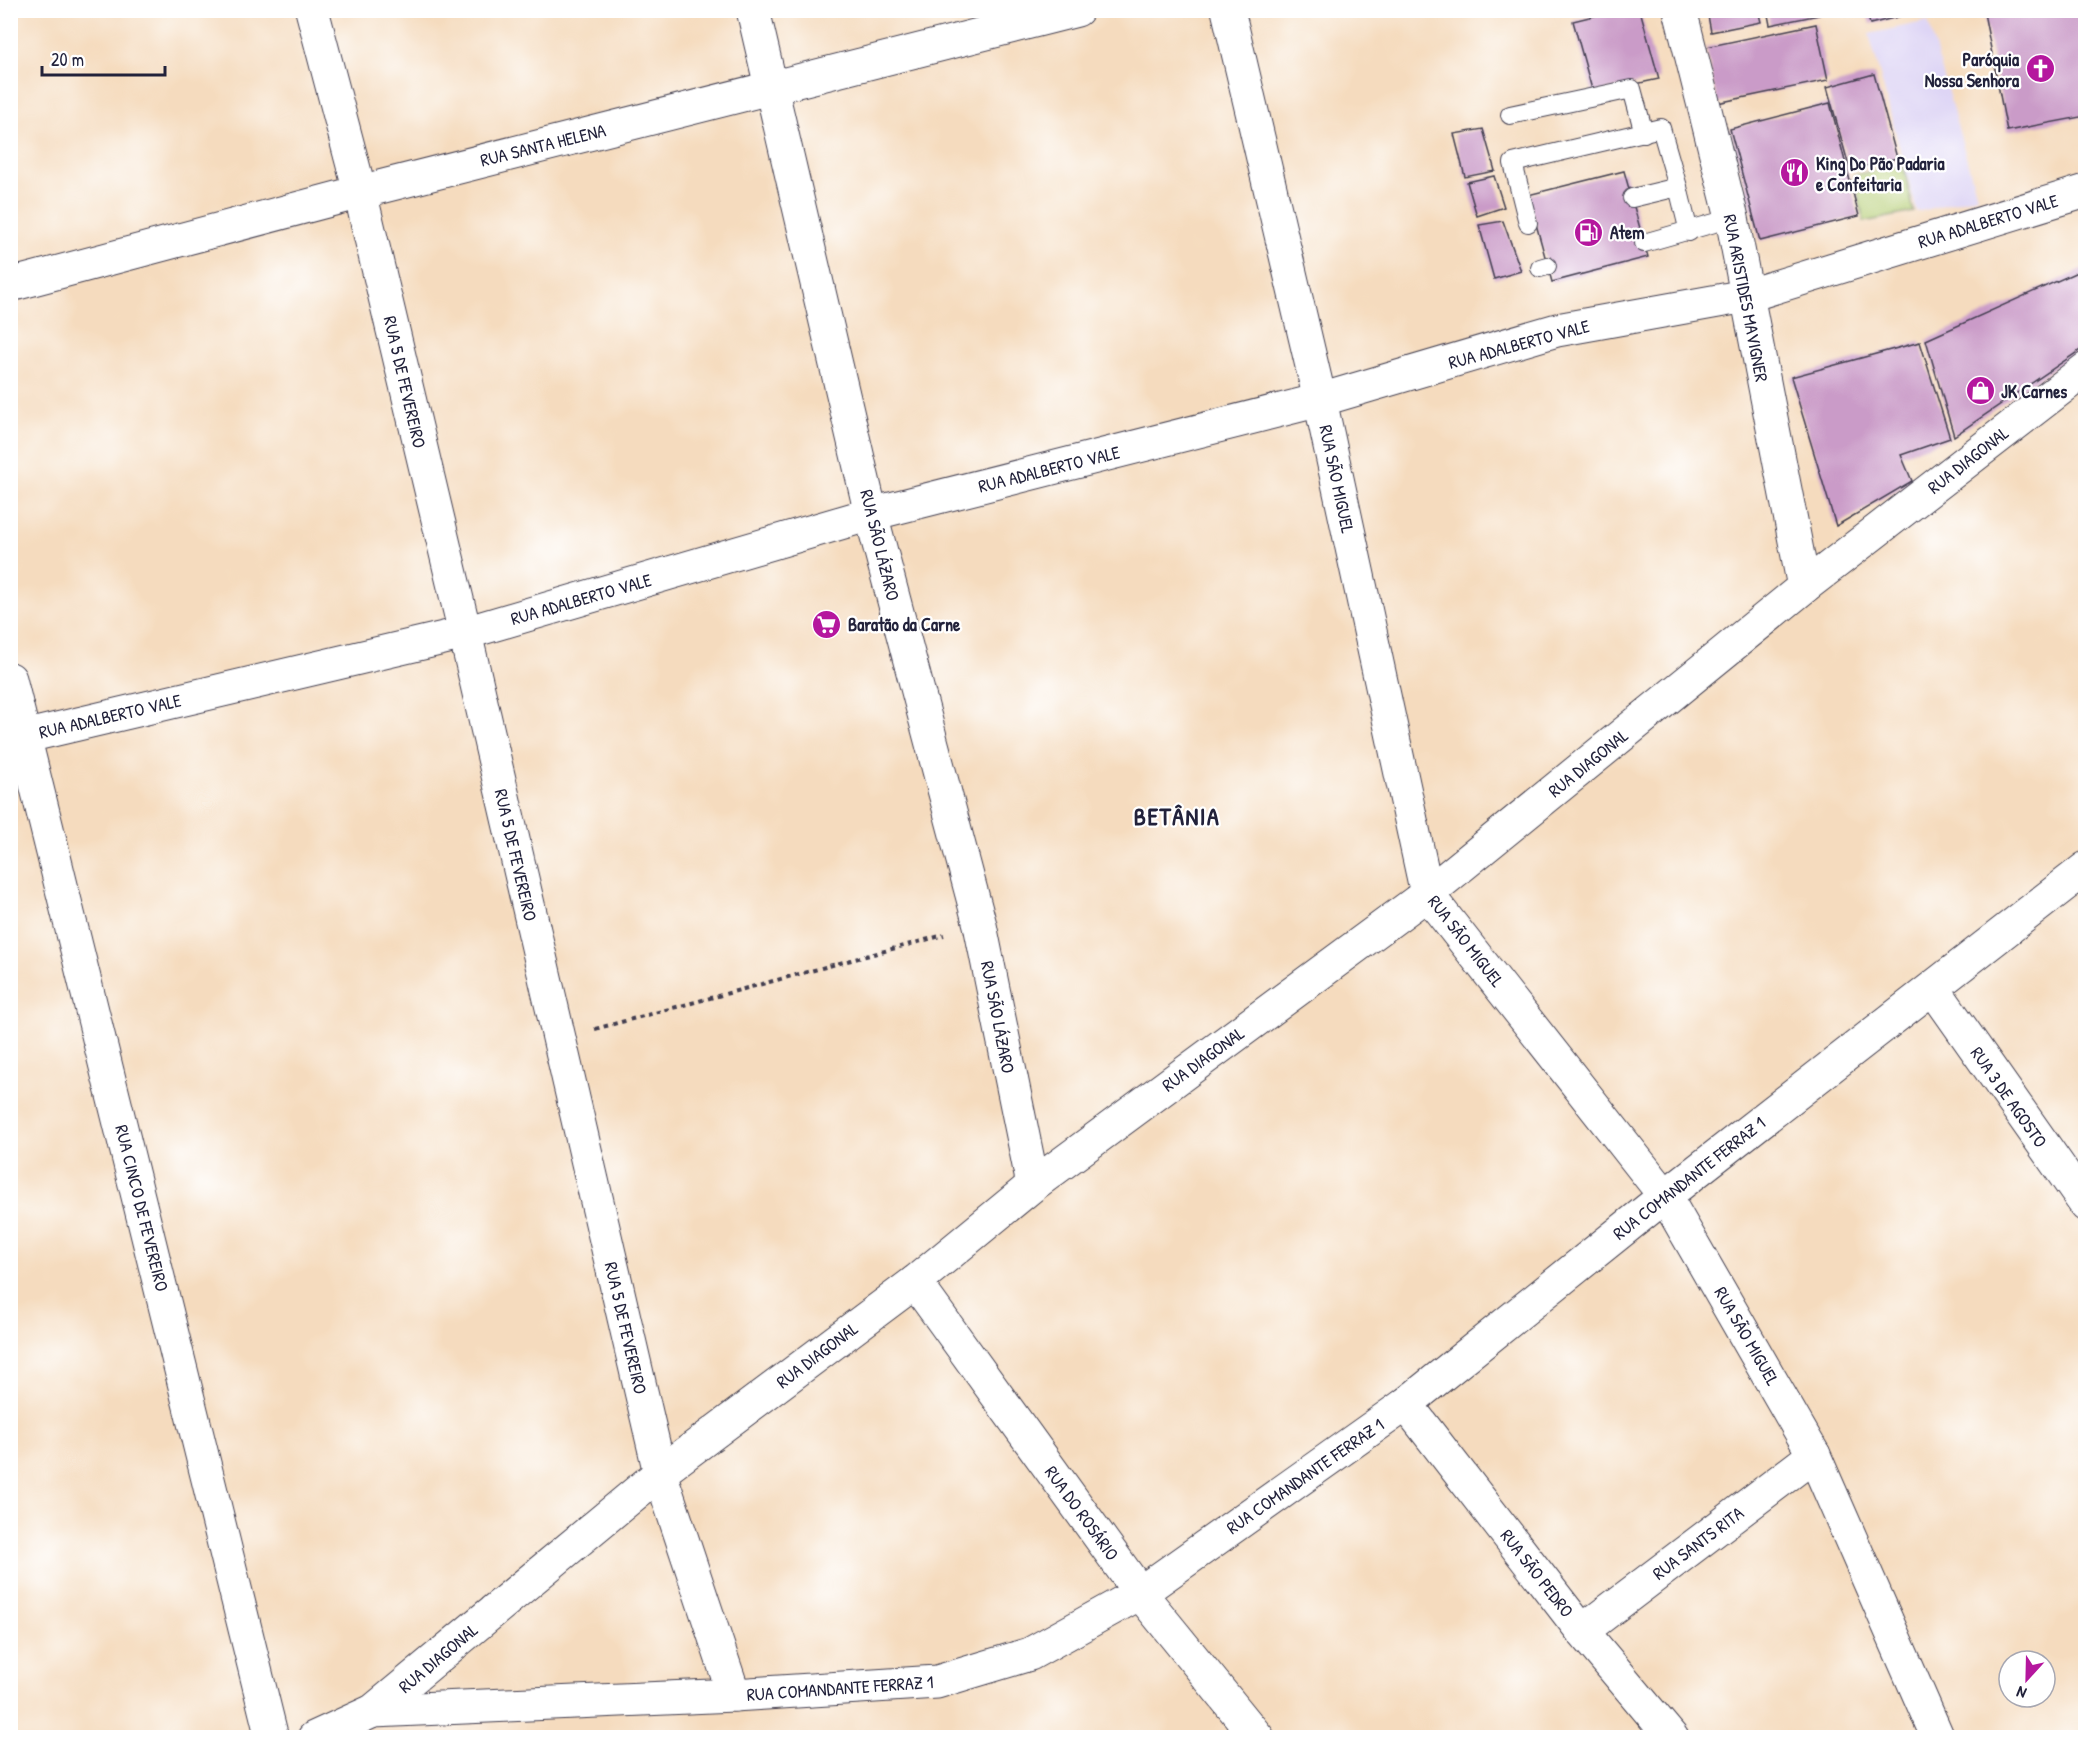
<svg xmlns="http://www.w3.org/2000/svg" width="2096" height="1748" viewBox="0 0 2096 1748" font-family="'Patrick Hand',sans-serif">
<rect width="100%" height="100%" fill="#fff"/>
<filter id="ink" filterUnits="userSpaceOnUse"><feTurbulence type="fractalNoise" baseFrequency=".0167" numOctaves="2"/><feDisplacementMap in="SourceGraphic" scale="12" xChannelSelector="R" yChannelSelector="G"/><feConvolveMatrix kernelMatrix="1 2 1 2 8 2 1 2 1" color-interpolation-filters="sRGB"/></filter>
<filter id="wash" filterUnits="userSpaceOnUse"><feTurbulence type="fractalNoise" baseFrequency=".008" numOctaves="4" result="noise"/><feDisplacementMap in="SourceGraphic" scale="24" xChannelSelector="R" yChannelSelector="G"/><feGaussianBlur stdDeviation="1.35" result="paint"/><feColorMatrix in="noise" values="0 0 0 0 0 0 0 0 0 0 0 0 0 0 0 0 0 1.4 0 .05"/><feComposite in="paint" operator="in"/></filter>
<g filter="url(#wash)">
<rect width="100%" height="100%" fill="#f5dbbe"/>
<!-- built -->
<path fill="#ded5f5" d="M1928 21 1977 196 1917 212 1869 34Z"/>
<!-- green -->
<path fill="#b5ce74" stroke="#6c7858" stroke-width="1.5" d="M1903 164 1914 212 1864 222 1854 175Z"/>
<g id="blocks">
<!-- building -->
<g fill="#ca9bc8">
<path d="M1618 10H1640L1659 79 1593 93 1573 21Z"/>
<path d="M1707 10H1758L1761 22 1711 32Z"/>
<path d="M1767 10H1818L1819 15 1770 25Z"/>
<path d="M1866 10H1921V11L1870 24Z"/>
<path d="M2000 10H2082L2086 23V116L2007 131 1984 13Z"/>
<path d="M1816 24 1828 80 1717 103 1706 47Z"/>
<path d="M1874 74 1897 158 1850 170 1827 87Z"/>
<path d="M1830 103 1859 216 1760 241 1730 129Z"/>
<path d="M1483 129 1495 171 1465 177 1454 134Z"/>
<path d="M1624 171 1648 257 1552 282 1528 195Z"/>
<path d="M1494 176 1504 207 1477 216 1467 182Z"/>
<path d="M1503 221 1521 271 1494 279 1479 225Z"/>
<path d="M2086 268V346L1954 436 1926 340Z"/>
<path d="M1920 342 1950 438 1901 455 1912 481 1836 526 1791 377Z"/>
</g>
</g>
</g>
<g filter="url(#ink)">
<use href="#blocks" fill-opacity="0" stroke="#423e4f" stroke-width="1.5"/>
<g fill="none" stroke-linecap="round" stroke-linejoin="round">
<defs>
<g id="service">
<path d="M1510 115 1632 89 1644 133"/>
<path d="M1632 198 1678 187 1689 232"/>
<path d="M1528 223 1513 163 1661 128 1678 187"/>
<path d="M1644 243 1732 218"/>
<path d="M1540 268 1547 266"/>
</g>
<g id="minor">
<path d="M312 10 360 192 465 633 660 1473 734 1695"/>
<path d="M753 10 871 514 980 925 1033 1185"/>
<path d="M1228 10 1320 400 1427 894 1665 1196 1814 1455 1938 1738"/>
<path d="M1680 10 1732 218 1804 587"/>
<path d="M10 285 360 192 1077 10"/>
<path d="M10 679 272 1738"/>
<path d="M1933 988 2086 1205"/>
<path d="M915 1282 1140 1593 1258 1738"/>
<path d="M1406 1404 1582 1631 1672 1738"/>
<path d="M1582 1631 1814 1455"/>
<path d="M373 1711 734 1695 937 1682 1030 1654 1140 1593 1406 1404 1665 1196 2086 868"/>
<path d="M314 1738 373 1711 660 1473 915 1282 1033 1185 1427 894 1804 587 2086 369"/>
</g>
<path id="tertiary" d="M10 740 465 633 871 514 1320 400 1557 330 1746 296 2086 191"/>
</defs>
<!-- service casing -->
<use href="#service" stroke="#423e4f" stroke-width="20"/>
<!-- minor casing -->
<use href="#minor" stroke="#423e4f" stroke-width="35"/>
<!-- tertiary casing -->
<use href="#tertiary" stroke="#423e4f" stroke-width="35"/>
<!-- path -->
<path stroke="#423e4f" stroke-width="4" stroke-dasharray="4.5 4.5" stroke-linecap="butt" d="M595 1029 944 935"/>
<!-- service -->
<use href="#service" stroke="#fff" stroke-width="18"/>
<!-- minor -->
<use href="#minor" stroke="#fff" stroke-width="33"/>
<!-- tertiary -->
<use href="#tertiary" stroke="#fff" stroke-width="33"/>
</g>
</g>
<!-- icons -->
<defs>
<symbol id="church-disc" viewBox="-11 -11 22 22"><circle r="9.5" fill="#b5179e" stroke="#fff"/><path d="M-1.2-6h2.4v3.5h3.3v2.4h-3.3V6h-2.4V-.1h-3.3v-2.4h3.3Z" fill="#fff"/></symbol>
<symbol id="restaurant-disc" viewBox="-11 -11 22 22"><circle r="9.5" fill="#b5179e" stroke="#fff"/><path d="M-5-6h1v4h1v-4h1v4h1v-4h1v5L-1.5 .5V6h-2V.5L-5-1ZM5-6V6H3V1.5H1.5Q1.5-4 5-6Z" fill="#fff"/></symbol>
<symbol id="fuel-disc" viewBox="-11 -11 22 22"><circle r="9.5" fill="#b5179e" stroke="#fff"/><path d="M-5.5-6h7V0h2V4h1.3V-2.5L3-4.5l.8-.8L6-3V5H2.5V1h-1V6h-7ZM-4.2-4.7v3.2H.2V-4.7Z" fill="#fff"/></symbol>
<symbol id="shop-disc" viewBox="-11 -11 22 22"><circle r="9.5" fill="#b5179e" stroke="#fff"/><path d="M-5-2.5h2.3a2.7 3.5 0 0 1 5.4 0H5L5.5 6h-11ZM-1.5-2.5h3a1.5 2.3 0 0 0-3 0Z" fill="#fff"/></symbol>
<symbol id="supermarket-disc" viewBox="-11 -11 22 22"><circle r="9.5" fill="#b5179e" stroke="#fff"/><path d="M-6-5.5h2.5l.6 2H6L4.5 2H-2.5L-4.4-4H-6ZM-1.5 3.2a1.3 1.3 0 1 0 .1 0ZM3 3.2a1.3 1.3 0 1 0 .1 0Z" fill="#fff"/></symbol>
</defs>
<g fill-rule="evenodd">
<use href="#church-disc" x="2024" y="52" width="33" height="33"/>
<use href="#restaurant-disc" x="1778" y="156" width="33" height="33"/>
<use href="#fuel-disc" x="1572" y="216" width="33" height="33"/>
<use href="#shop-disc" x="1964" y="374" width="33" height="33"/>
<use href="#supermarket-disc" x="810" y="608" width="33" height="33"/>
</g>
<g text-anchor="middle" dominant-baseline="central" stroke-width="4.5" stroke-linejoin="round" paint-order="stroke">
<!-- poi labels -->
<g font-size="18" font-weight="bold" fill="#22223b" stroke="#fff" text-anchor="start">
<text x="2019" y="59" text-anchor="end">Paróquia<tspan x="2019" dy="21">Nossa Senhora</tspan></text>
<text x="1816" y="163">King Do Pão Padaria<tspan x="1816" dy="21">e Confeitaria</tspan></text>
<text x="1610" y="232">Atem</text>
<text x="2001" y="391">JK Carnes</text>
<text x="848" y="624">Baratão da Carne</text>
</g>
<!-- street labels -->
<g font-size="18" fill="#22223b" stroke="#fff">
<text transform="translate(543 145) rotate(-14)">RUA SANTA HELENA</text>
<text transform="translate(1988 221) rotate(-17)">RUA ADALBERTO VALE</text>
<text transform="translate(1746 298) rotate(79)">RUA ARISTIDES MAVIGNER</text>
<text transform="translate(1519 344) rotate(-15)">RUA ADALBERTO VALE</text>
<text transform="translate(405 382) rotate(77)">RUA 5 DE FEVEREIRO</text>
<text transform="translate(1968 460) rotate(-38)">RUA DIAGONAL</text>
<text transform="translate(1049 469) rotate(-14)">RUA ADALBERTO VALE</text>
<text transform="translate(1337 479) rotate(78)">RUA SÃO MIGUEL</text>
<text transform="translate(880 545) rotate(76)">RUA SÃO LÁZARO</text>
<text transform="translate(581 599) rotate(-16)">RUA ADALBERTO VALE</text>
<text transform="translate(110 716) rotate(-13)">RUA ADALBERTO VALE</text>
<text transform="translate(1588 763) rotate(-39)">RUA DIAGONAL</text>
<text transform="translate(516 855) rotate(77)">RUA 5 DE FEVEREIRO</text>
<text transform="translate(1466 941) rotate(52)">RUA SÃO MIGUEL</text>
<text transform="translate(998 1017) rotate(79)">RUA SÃO LÁZARO</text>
<text transform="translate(1203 1059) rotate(-36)">RUA DIAGONAL</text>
<text transform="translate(2009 1097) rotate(55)">RUA 3 DE AGOSTO</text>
<text transform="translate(1689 1178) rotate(-38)">RUA COMANDANTE FERRAZ 1</text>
<text transform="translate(142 1208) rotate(76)">RUA CINCO DE FEVEREIRO</text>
<text transform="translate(626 1328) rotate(77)">RUA 5 DE FEVEREIRO</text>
<text transform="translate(1747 1336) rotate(60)">RUA SÃO MIGUEL</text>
<text transform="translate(817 1355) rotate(-37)">RUA DIAGONAL</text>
<text transform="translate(1305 1476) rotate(-35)">RUA COMANDANTE FERRAZ 1</text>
<text transform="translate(1082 1513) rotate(54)">RUA DO ROSÁRIO</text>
<text transform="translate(1698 1543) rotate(-37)">RUA SANTS RITA</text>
<text transform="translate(1537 1573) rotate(52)">RUA SÃO PEDRO</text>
<text transform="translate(438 1658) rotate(-40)">RUA DIAGONAL</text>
<text transform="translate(840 1688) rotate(-4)">RUA COMANDANTE FERRAZ 1</text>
</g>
<!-- district labels -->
<g font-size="24" font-weight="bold" letter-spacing="1.5" fill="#22223b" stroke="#fff">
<text x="1177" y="816">BETÂNIA</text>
</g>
</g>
<!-- margin -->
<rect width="2096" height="1748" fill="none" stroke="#fff" stroke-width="36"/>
<!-- north arrow -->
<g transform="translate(2027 1679) rotate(202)"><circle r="28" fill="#ffffff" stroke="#a7a7b1" stroke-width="1.5"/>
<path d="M0-4.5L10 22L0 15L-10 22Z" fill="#b5179e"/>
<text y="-9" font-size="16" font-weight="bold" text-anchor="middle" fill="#22223b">N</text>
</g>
<!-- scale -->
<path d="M42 66v9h123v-9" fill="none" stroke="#22223b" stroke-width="3"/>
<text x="51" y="66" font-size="18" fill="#22223b" stroke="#ffffff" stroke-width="4.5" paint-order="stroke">20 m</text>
</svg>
